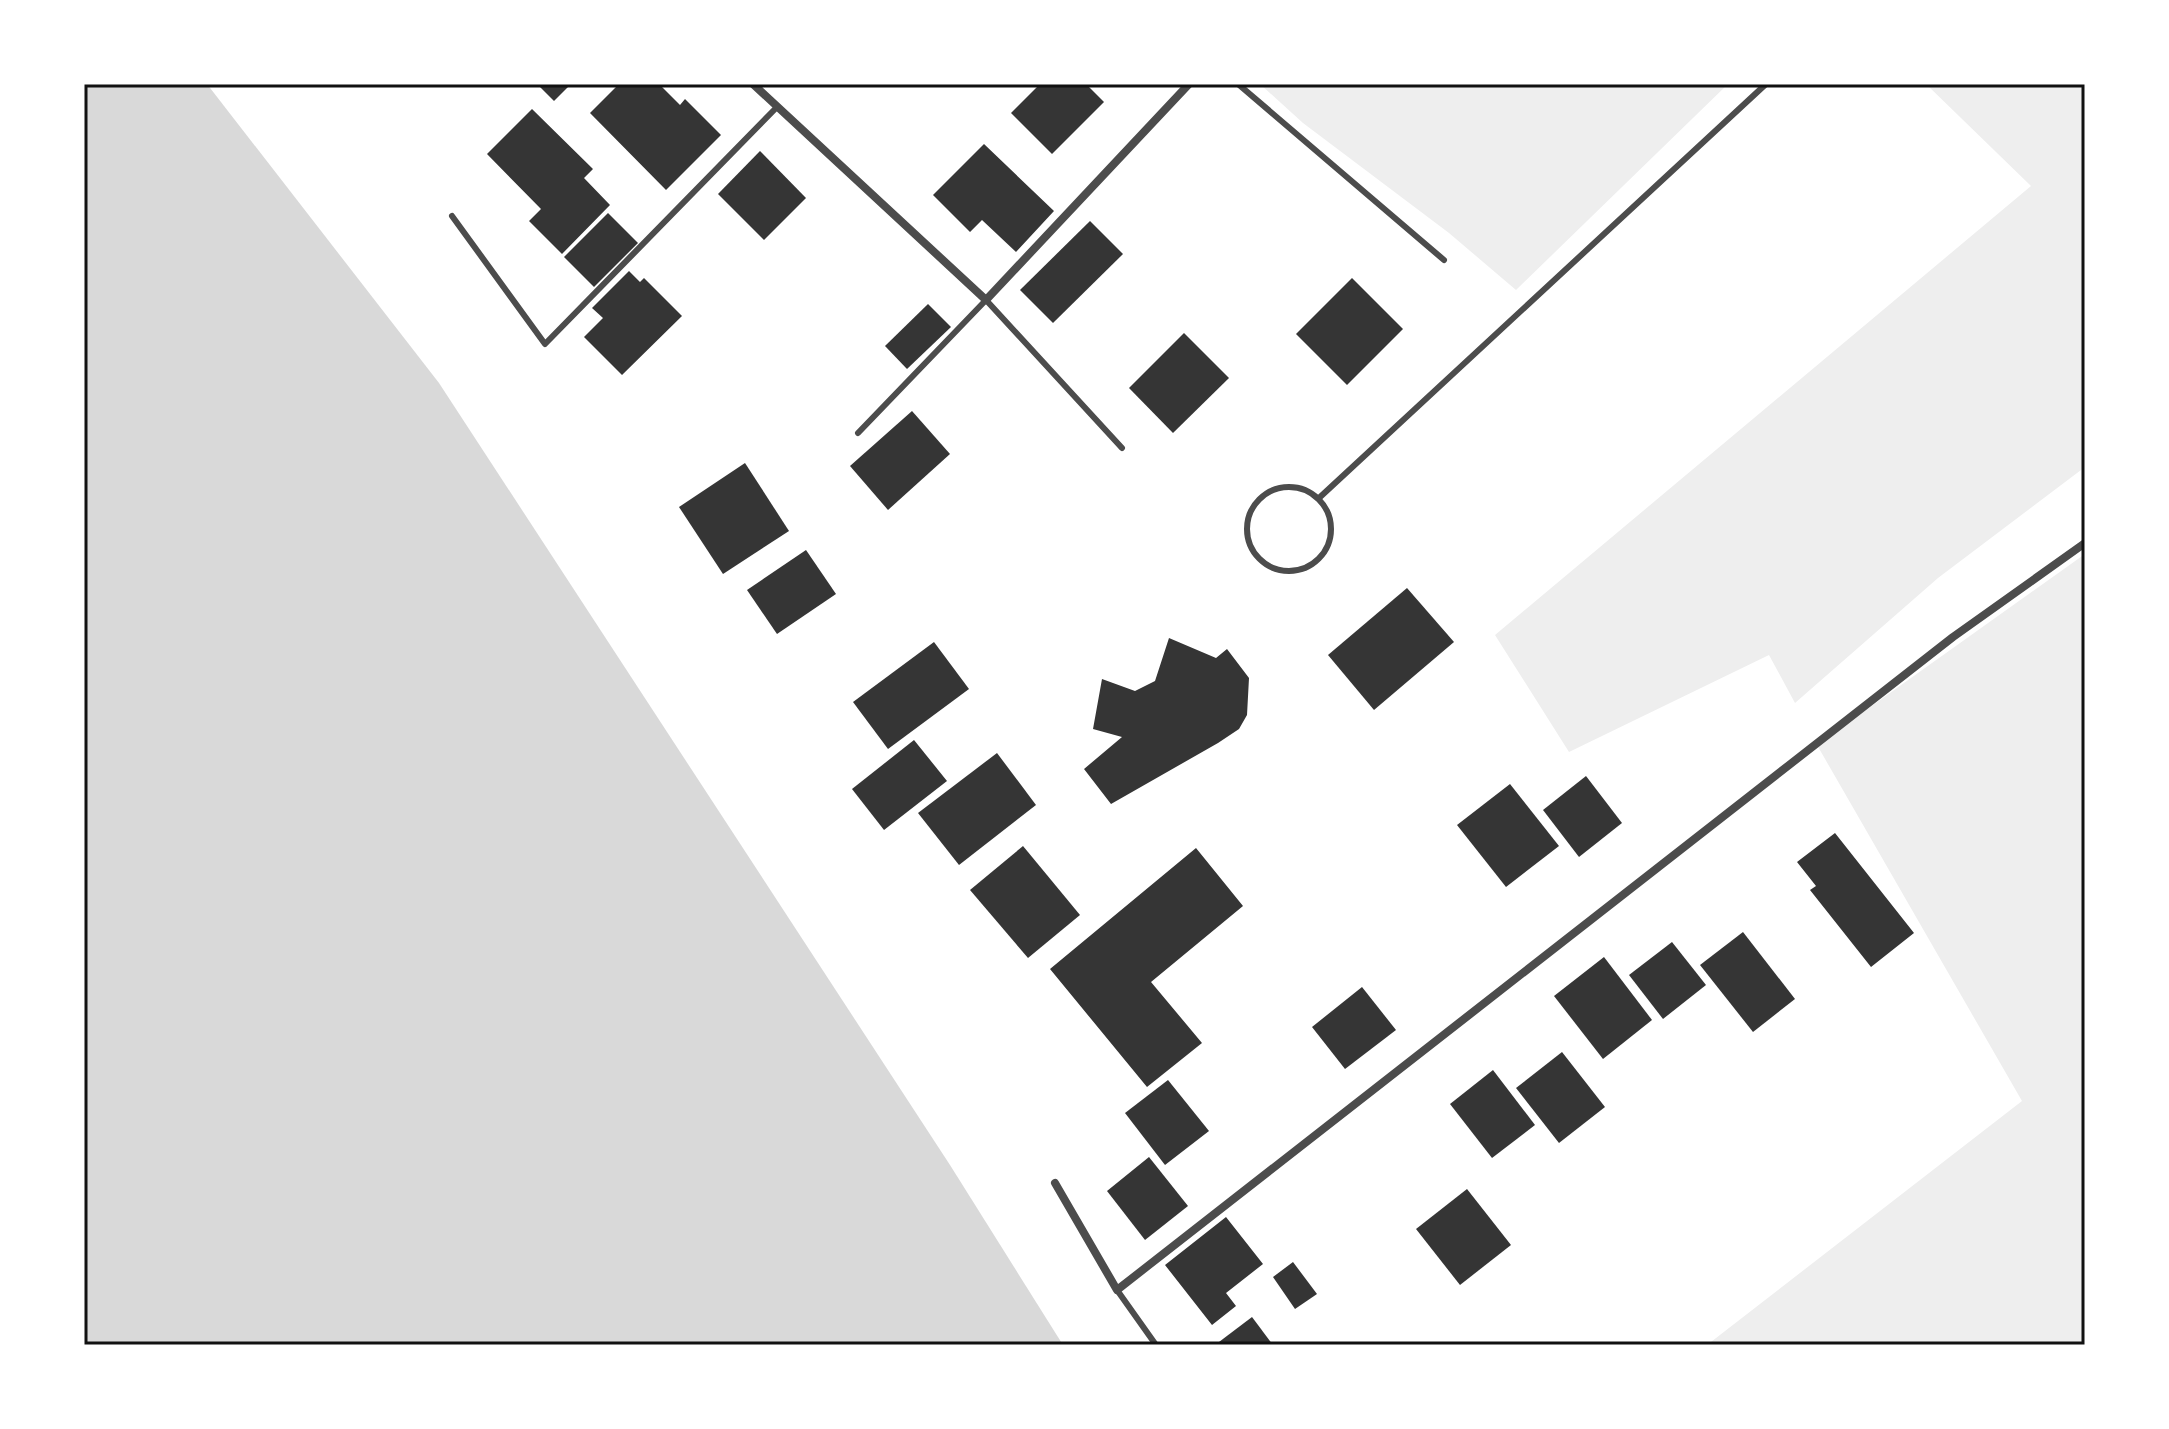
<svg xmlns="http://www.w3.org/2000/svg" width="2169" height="1429" viewBox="0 0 2169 1429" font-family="'PT Sans Narrow',sans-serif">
<rect width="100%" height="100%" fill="#fff"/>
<!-- green -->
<g fill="#eee">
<path d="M1260 84H1728L1516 290 1449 233 1303 123Z"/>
<path d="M1926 84H2077L2085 91V467L1938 578 1795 703 1769 655 1569 752 1495 635 2031 186Z"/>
<path d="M2085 554V1345H1707L2022 1101 1817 745Z"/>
</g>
<!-- water -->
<path fill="#d9d9d9" d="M84 84H207L439 383 950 1165 1063 1345H84Z"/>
<!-- building -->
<g fill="#353535">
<path d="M537 84H571L554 101Z"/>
<path d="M619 84H659L680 105 685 99 721 135 666 190 590 113Z"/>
<path d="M1040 84H1086L1104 102 1052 154 1011 113Z"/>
<path d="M532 109 593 169 584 178 610 205 562 254 529 221 541 209 487 154Z"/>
<path d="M984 144 1054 211 1016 252 982 220 970 232 933 195Z"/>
<path d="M760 151 806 198 764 240 718 194Z"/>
<path d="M608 213 638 243 594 287 564 257Z"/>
<path d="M1090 221 1123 254 1053 323 1020 290Z"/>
<path d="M629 271 640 282 644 278 682 316 622 375 584 337 603 318 592 308Z"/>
<path d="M1352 278 1403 329 1347 385 1296 334Z"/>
<path d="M928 304 951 327 907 369 885 346Z"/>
<path d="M1184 333 1229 378 1173 433 1129 388Z"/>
<path d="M912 411 950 454 888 510 850 466Z"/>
<path d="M745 463 789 531 723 574 679 507Z"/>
<path d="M806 550 836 594 777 634 747 590Z"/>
<path d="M1407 588 1454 642 1374 710 1328 655Z"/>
<path d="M1169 638 1216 658 1227 649 1249 678 1247 715 1239 729 1218 743 1111 804 1084 769 1122 737 1093 729 1102 679 1135 691 1155 681Z"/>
<path d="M934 642 969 689 888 749 853 702Z"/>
<path d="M914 740 947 781 884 830 852 789Z"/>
<path d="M997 753 1036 805 959 865 918 813Z"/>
<path d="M1586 776 1622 823 1579 857 1543 810Z"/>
<path d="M1510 784 1559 846 1506 887 1457 825Z"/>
<path d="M1835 833 1914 933 1871 967 1810 890 1816 886 1797 862Z"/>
<path d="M1023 846 1080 915 1028 958 970 890Z"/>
<path d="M1196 848 1243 906 1151 982 1202 1043 1147 1087 1050 969Z"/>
<path d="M1743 932 1795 999 1753 1032 1700 965Z"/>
<path d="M1672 942 1706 985 1663 1019 1629 975Z"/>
<path d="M1604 957 1652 1020 1603 1059 1554 996Z"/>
<path d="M1362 987 1396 1030 1345 1069 1312 1027Z"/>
<path d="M1562 1052 1605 1107 1559 1143 1516 1088Z"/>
<path d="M1493 1070 1535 1125 1492 1158 1450 1104Z"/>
<path d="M1168 1080 1209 1131 1165 1165 1125 1113Z"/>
<path d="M1149 1157 1188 1206 1145 1240 1107 1191Z"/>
<path d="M1467 1189 1511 1245 1460 1285 1416 1229Z"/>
<path d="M1226 1217 1263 1264 1226 1293 1236 1306 1212 1325 1165 1265Z"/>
<path d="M1293 1262 1317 1294 1295 1309 1273 1277Z"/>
<path d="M1252 1317 1273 1345H1215Z"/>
</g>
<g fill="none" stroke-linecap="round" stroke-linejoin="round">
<!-- service -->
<g stroke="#4c4c4c" stroke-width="6">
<path d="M1238 84 1444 260"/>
<path d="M452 216 545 344 777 107"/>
<path d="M858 433 986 300 1122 448"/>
<circle cx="1289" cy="529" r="42"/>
<path d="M1319 498 1766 84"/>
<path d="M1117 1290 1156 1345"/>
</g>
<!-- minor -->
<g stroke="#4c4c4c" stroke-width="8">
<path d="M753 84 986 300 1189 84"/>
<path d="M1055 1183 1117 1290 1953 637 2085 543"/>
</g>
</g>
<!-- border -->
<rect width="2169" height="1429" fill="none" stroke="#ffffff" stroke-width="172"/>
<rect x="86" y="86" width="1997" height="1257" fill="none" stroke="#111" stroke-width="3"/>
</svg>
